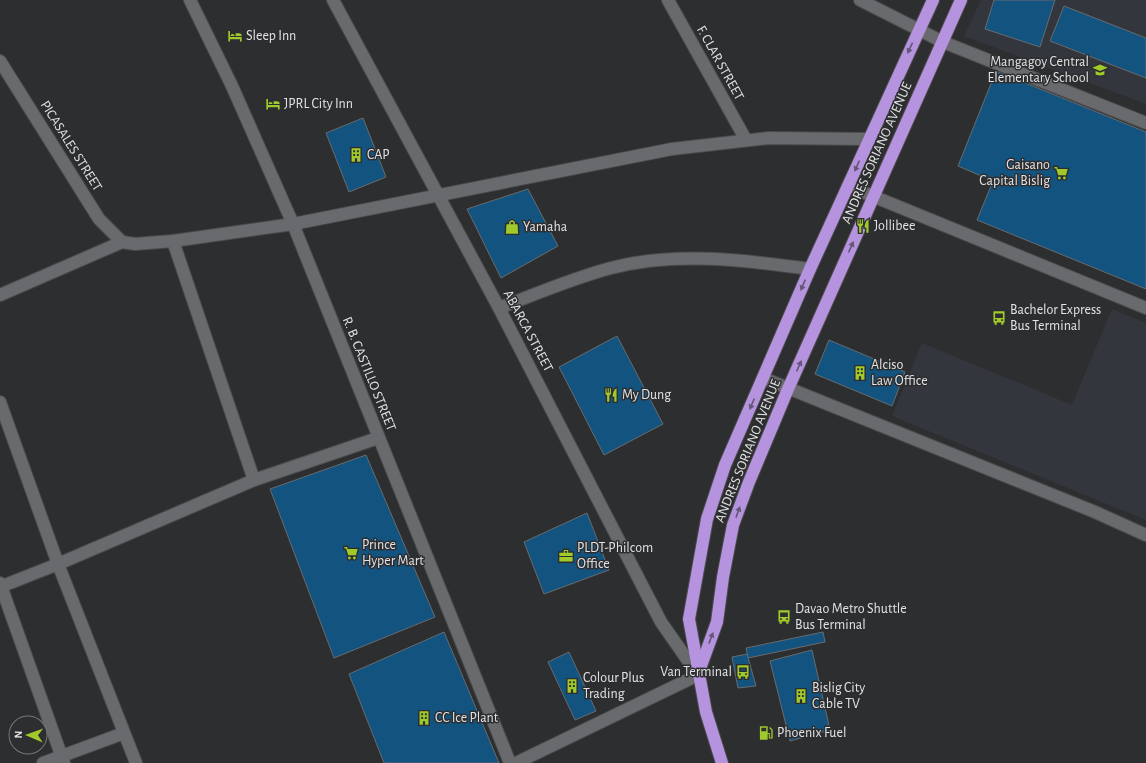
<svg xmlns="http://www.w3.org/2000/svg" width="1146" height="763" viewBox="0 0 1146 763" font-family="'Alegreya Sans',sans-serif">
<rect width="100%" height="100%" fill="#2d2e30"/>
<!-- built -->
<g fill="#34363e">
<path d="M981 0H1146V104L964 36Z"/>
<path d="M1112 309 1146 323V520L892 416 922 343 1072 405Z"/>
</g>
<!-- building -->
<g fill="#135380" stroke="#686b6d">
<path d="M994 0H1055L1040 47 985 29Z"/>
<path d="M1064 6 1146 38V78L1050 41Z"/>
<path d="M996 71 1146 132V289L977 220 993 181 958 166Z"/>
<path d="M363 118 386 177 349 192 326 133Z"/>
<path d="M528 189 558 246 501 278 467 209Z"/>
<path d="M617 336 663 424 604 455 559 367Z"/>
<path d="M829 340 905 372 892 406 815 374Z"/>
<path d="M366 455 435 617 334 658 270 489Z"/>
<path d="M587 513 609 570 544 594 524 542Z"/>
<path d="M444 632 499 763H384L349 674Z"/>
<path d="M823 632 825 642 748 658 746 648Z"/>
<path d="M812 650 830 730 790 741 770 661Z"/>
<path d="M569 652 596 711 575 720 548 662Z"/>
<path d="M747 654 756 686 738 688 732 657Z"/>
</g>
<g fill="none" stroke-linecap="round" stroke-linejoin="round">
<defs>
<g id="minor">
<path d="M190 0 232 86 293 224 510 763"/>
<path d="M333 0 499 308 661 622 698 675 516 763"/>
<path d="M668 0 746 140"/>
<path d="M860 0 943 42 1146 123"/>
<path d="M0 61 99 219 122 242"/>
<path d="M848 186 1146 308"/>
<path d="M173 241 254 480"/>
<path d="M0 295 122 242 135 244 173 241 293 224 672 149 769 138 869 139"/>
<path d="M499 308C536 294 573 278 611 268 675 251 745 260 810 269"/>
<path d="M763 378 1095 512 1146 535"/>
<path d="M0 402 58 564 136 763"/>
<path d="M0 583 64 763"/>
<path d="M0 587 58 564 254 480 378 438"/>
<path d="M43 763 124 733"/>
</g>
<g id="highway">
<path d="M698 674 717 622 723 577 733 525 749 482 788 389 961 0"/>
<path d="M722 763 706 712 689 619 707 519 725 465 810 269 933 0"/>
</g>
</defs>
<!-- minor casing -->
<use href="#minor" stroke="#4b4b4d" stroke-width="14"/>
<!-- highway casing -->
<use href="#highway" stroke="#4b4b4d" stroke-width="14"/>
<!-- minor -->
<use href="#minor" stroke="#696a6d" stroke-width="12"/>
<!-- highway -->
<use href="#highway" stroke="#b693de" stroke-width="12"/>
</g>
<!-- one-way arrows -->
<defs><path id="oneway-solid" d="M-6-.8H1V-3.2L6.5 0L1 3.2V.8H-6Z"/></defs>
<g fill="#645676">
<use href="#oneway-solid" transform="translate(910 48) rotate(115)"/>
<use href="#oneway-solid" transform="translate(857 166) rotate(114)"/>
<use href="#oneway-solid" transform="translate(851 247) rotate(-66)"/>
<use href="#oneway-solid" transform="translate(803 285) rotate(113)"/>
<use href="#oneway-solid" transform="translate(799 366) rotate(-66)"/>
<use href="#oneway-solid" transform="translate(752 404) rotate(113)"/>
<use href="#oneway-solid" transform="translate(738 512) rotate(-70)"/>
<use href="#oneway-solid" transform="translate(711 638) rotate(-70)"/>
</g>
<!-- icons -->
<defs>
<symbol id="hotel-bare" viewBox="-9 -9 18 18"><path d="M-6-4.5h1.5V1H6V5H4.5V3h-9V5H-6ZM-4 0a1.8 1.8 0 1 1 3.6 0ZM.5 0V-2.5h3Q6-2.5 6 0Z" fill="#a0c92c" stroke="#2d2e30" stroke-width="2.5" paint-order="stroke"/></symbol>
<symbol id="school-bare" viewBox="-9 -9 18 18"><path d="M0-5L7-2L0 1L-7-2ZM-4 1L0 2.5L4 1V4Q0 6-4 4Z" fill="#a0c92c" stroke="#2d2e30" stroke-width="2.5" paint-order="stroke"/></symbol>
<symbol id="building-bare" viewBox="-9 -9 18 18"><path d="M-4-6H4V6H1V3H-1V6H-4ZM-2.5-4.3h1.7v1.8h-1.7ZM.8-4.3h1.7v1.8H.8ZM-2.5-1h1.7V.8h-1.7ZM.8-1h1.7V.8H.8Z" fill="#a0c92c" stroke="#2d2e30" stroke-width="2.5" paint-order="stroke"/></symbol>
<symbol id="supermarket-bare" viewBox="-9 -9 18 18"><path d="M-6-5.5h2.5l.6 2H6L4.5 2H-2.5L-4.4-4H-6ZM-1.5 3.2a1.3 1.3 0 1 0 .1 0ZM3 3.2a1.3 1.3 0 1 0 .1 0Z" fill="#a0c92c" stroke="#2d2e30" stroke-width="2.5" paint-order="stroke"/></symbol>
<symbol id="restaurant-bare" viewBox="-9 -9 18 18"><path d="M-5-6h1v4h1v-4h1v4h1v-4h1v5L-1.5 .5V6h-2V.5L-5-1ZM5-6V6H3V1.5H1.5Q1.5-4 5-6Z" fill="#a0c92c" stroke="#2d2e30" stroke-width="2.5" paint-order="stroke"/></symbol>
<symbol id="shop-bare" viewBox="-9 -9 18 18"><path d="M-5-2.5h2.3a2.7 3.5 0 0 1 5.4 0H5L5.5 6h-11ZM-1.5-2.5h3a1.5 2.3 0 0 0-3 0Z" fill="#a0c92c" stroke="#2d2e30" stroke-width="2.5" paint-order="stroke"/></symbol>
<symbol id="bus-bare" viewBox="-9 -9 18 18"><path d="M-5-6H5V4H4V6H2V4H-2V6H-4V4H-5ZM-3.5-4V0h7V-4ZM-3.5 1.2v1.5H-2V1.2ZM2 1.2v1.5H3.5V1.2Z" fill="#a0c92c" stroke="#2d2e30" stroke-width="2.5" paint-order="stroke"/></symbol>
<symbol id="office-bare" viewBox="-9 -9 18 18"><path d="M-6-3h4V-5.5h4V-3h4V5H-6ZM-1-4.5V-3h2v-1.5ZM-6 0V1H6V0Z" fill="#a0c92c" stroke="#2d2e30" stroke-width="2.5" paint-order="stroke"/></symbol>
<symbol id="fuel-bare" viewBox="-9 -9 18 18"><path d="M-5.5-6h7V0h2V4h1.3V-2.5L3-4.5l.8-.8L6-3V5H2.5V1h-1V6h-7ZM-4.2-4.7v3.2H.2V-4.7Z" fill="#a0c92c" stroke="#2d2e30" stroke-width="2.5" paint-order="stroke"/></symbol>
</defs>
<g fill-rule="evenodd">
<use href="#hotel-bare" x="225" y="26" width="20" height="20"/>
<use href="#school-bare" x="1090" y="60" width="20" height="20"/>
<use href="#hotel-bare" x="263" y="94" width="20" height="20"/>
<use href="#building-bare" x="346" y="145" width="20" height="20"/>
<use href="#supermarket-bare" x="1051" y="163" width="20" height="20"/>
<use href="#restaurant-bare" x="853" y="216" width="20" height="20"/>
<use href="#shop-bare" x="502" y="217" width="20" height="20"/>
<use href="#bus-bare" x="989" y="308" width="20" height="20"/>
<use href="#building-bare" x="850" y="363" width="20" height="20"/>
<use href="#restaurant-bare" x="601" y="385" width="20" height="20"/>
<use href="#supermarket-bare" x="341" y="543" width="20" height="20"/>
<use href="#office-bare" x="556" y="546" width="20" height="20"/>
<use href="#bus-bare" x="774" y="607" width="20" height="20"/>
<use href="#bus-bare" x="733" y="662" width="20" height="20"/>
<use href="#building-bare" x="562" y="676" width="20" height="20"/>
<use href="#building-bare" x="791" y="686" width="20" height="20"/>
<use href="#building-bare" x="414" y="708" width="20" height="20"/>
<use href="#fuel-bare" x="756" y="723" width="20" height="20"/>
</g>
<g text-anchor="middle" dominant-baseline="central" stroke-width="3" stroke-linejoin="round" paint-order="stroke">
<!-- poi labels -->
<g font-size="14" fill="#e3e3e5" stroke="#2d2e30" text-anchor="start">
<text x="246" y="36">Sleep Inn</text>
<text x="1089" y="62" text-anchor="end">Mangagoy Central<tspan x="1089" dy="16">Elementary School</tspan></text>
<text x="284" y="104">JPRL City Inn</text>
<text x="367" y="155">CAP</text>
<text x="1050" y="165" text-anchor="end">Gaisano<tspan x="1050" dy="16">Capital Bislig</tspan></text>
<text x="874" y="226">Jollibee</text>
<text x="523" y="227">Yamaha</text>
<text x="1010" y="310">Bachelor Express<tspan x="1010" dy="16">Bus Terminal</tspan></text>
<text x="871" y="365">Alciso<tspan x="871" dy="16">Law Office</tspan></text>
<text x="622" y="395">My Dung</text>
<text x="362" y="545">Prince<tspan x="362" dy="16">Hyper Mart</tspan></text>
<text x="577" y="548">PLDT-Philcom<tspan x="577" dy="16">Office</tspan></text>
<text x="795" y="609">Davao Metro Shuttle<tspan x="795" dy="16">Bus Terminal</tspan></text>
<text x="732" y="672" text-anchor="end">Van Terminal</text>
<text x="583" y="678">Colour Plus<tspan x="583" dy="16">Trading</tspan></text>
<text x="812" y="688">Bislig City<tspan x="812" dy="16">Cable TV</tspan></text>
<text x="435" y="718">CC Ice Plant</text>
<text x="777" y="733">Phoenix Fuel</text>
</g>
<!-- street labels -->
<g font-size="14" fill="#e3e3e5" stroke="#2d2e30">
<text transform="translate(720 63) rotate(61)">F. CLAR STREET</text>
<text transform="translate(71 146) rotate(58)">PICASALES STREET</text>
<text transform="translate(877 153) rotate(-66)">ANDRES SORIANO AVENUE</text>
<text transform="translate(528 331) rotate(62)">ABARCA STREET</text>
<text transform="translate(369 374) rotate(68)">R. B. CASTILLO STREET</text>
<text transform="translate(748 451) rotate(-68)">ANDRES SORIANO AVENUE</text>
</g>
</g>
<!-- north arrow -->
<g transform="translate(28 735) rotate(272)"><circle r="19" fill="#2d2e30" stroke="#767678"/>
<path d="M0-3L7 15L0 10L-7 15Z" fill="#a0c92c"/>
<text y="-6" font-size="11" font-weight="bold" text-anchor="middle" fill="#e3e3e5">N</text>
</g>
</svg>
